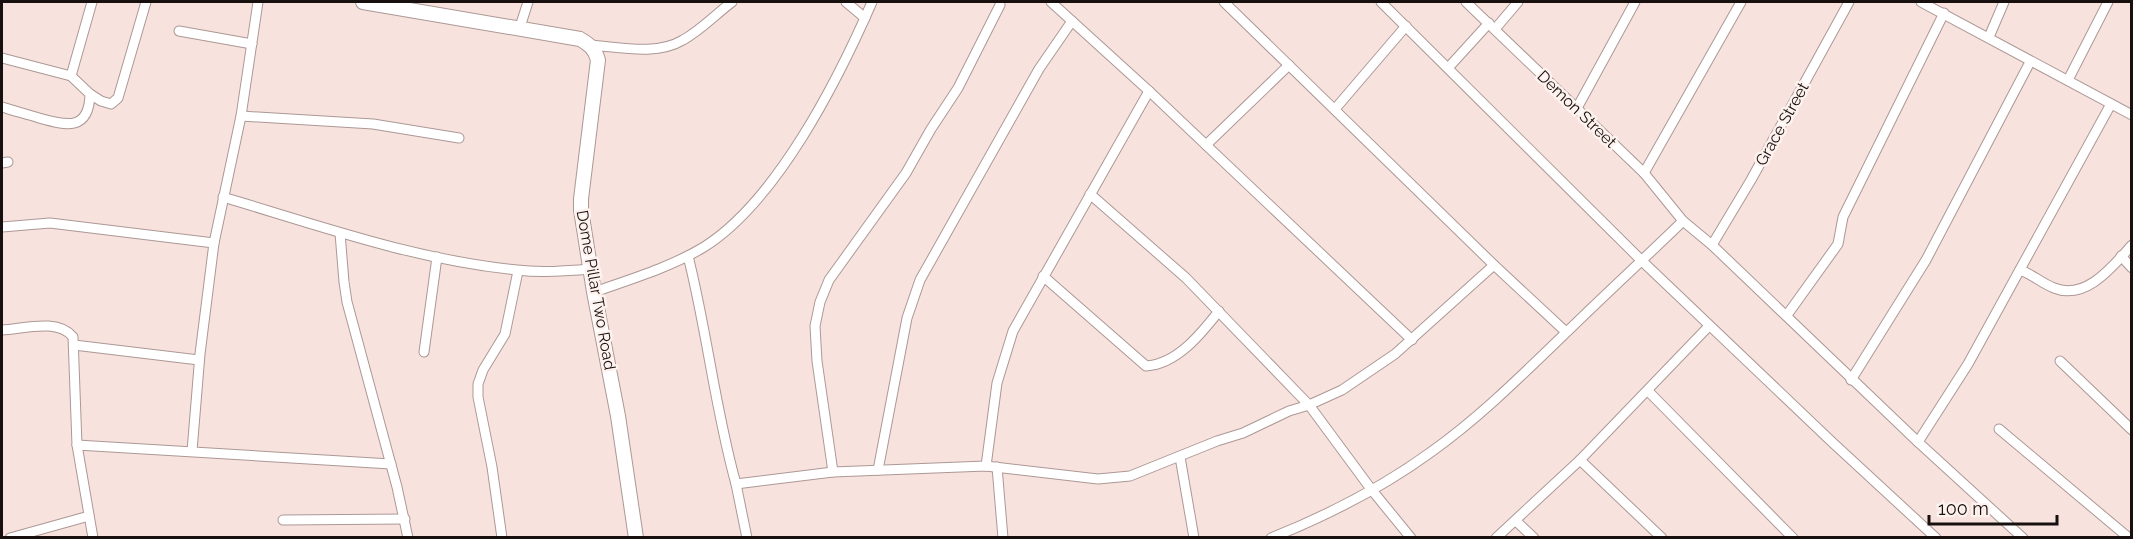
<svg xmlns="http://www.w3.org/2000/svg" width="2133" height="539" viewBox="0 0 2133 539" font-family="Raleway,sans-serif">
<rect width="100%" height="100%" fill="#f7e2de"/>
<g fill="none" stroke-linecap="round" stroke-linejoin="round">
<defs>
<g id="street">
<path d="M846 2 865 18"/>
<path d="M1051 2 1149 91 1412 340"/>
<path d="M1224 2 1494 265 1566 332"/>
<path d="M1381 2 1642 261 1832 442 1936 538"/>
<path d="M1466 2 1644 173 1683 221 1712 245 1918 442 2023 538"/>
<path d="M1921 2 2132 115"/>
<path d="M1495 29 1518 2"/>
<path d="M519 30 528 2"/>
<path d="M179 31 252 44"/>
<path d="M1989 37 2004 2"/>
<path d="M590 45C620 47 656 56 683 40 701 30 716 14 732 2"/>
<path d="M2 58 71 76 90 94C89 131 67 126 39 118 27 114 14 111 2 107"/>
<path d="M1448 68 1489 23"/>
<path d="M71 76 92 2"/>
<path d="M2068 80 2108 2"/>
<path d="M90 94 101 101 111 104 118 98 146 2"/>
<path d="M1577 108 1635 2"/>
<path d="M1335 109 1406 26"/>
<path d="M241 116 373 124 459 138"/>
<path d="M1206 145 1289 65"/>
<path d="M2 163 8 162"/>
<path d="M1644 173 1741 2"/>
<path d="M1090 194 1186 278 1309 405 1371 489 1411 538"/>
<path d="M223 197C320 226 416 260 517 270 541 273 566 271 590 269"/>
<path d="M2 227 50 223 214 243"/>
<path d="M340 233 344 282 347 302 397 487 408 538"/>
<path d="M1712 245 1751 180 1849 2"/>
<path d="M688 256C707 331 715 409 736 484L833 472 986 466 1098 479 1130 476 1217 441 1243 433 1289 411 1309 405 1342 390 1395 354 1494 265"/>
<path d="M2121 256 2132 268"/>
<path d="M2020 270C2032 274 2041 283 2054 288 2086 301 2113 266 2132 245"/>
<path d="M1043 276 1146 366C1177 364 1201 334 1219 311"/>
<path d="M594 292C631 279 671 267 704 247 777 201 838 80 872 2"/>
<path d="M1787 315 1838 244 1843 217 1944 13"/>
<path d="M2 330C23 329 58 318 73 337L77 445 93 538"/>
<path d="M74 345 199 360"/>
<path d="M424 352 437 257"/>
<path d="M2060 361 2132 430"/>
<path d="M1851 380 1926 260 2030 62"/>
<path d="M1648 391 1793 538"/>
<path d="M1999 429 2129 538"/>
<path d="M1918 442 1968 364 2111 104"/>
<path d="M77 445 391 464"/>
<path d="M192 451 200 354 214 243 241 116 258 2"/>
<path d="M1180 457 1194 538"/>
<path d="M1580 460 1662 538"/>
<path d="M986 466 997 383 1013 331 1149 91"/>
<path d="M997 467 1003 538"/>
<path d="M878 470 907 318 920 280 1039 69 1072 21"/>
<path d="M833 472 817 361 815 326 820 302 829 280 906 173 931 129 958 88 1000 5"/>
<path d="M736 484 747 538"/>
<path d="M283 520 405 519"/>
<path d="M1516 521 1534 538"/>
<path d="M10 538 89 516"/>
<path d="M502 538 492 467 478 397V384L483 370 505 334 518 271"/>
<path d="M1271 538C1326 516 1383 487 1431 452 1483 415 1528 369 1574 325 1610 290 1647 256 1683 221"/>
<path d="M1496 538 1580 460 1709 326"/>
</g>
<path id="secondary" d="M363 2 580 39C590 45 595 49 598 60L581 199V210L594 292 618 416 636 538"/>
</defs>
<!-- street casing -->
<use href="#street" stroke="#ac9895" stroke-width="11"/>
<!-- secondary casing -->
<use href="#secondary" stroke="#ac9895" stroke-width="16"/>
<!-- street -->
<use href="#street" stroke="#fff" stroke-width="9"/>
<!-- secondary -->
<use href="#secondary" stroke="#fff" stroke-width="14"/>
</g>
<g text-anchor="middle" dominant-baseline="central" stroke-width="5" stroke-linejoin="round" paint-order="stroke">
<!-- street labels -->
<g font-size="16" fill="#17100e" stroke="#fef2ef">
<text transform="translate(1577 109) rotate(44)">Demon Street</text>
<text transform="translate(1782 124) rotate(-61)">Grace Street</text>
<text transform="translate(596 290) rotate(80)">Dome Pillar Two Road</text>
</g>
</g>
<!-- border -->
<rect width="2133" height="539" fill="none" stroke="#17100e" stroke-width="6"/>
<!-- scale -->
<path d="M1929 515v9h128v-9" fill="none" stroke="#17100e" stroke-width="3"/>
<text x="1938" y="515" font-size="18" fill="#17100e" stroke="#fef2ef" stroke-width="4.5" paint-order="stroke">100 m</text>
</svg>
